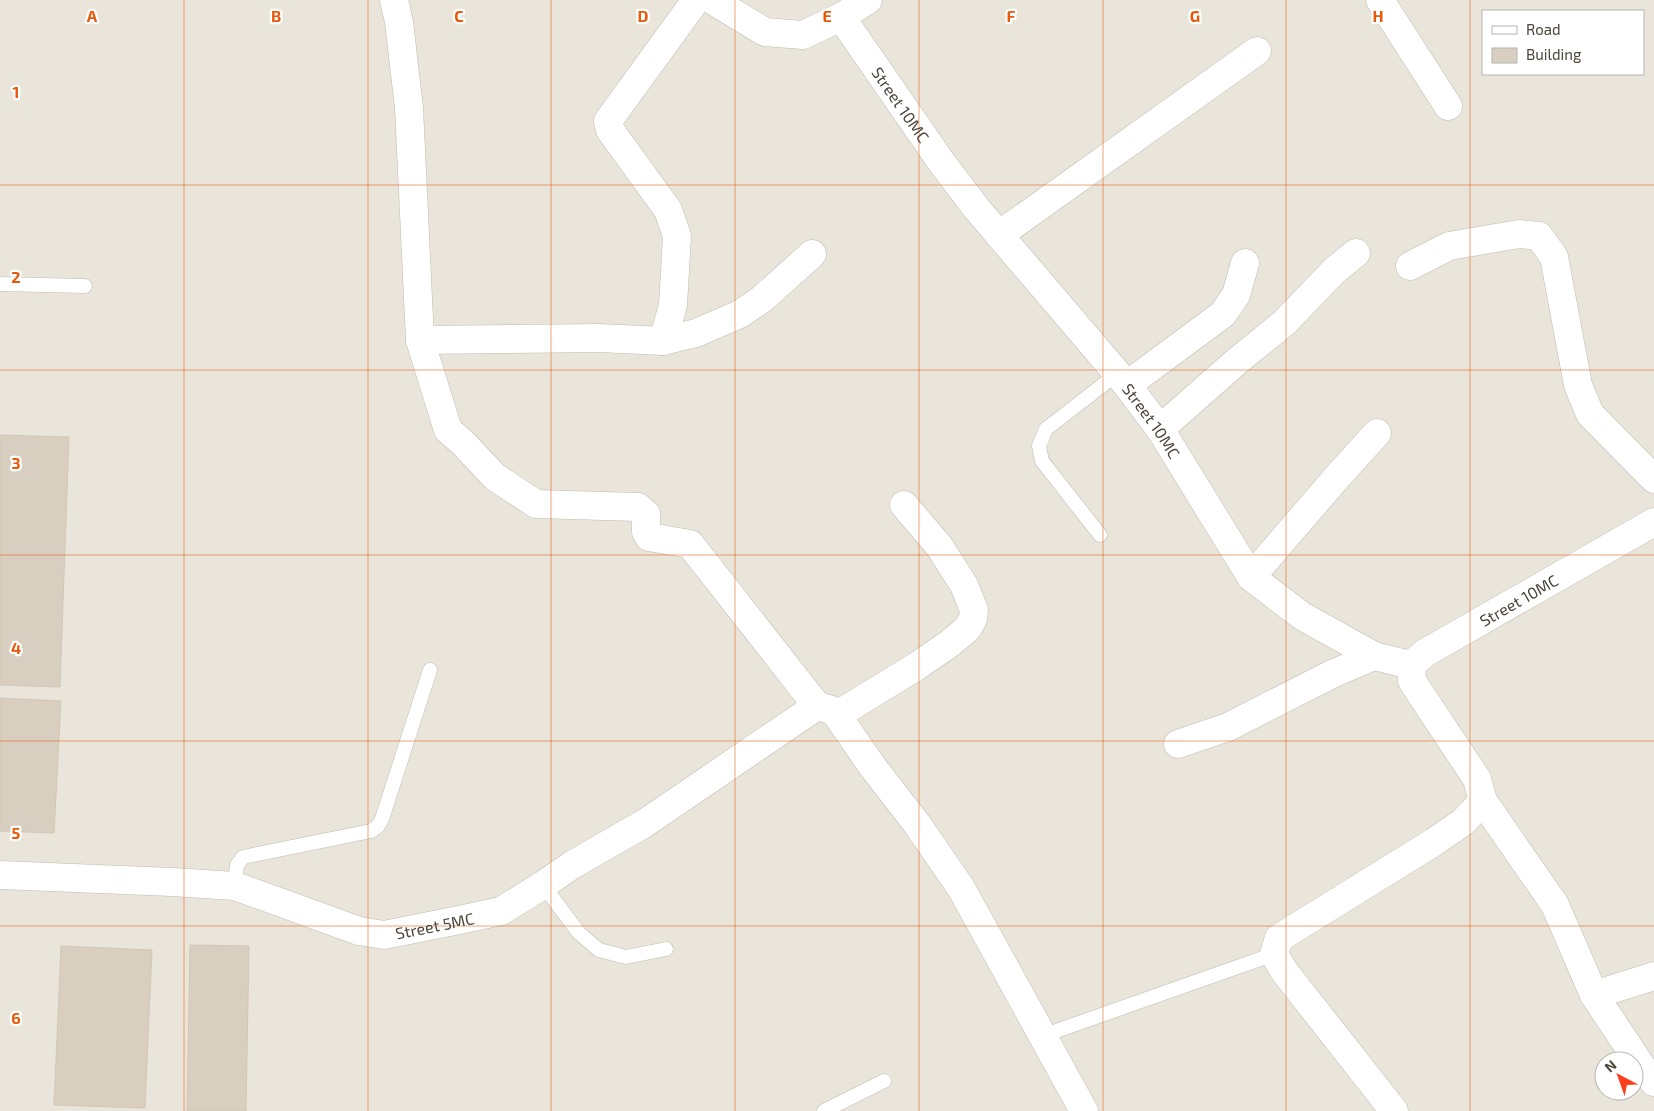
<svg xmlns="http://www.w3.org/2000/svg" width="1654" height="1111" viewBox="0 0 1654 1111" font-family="'Exo 2',sans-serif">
<rect width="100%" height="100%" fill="#f6f3ec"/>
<!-- residential -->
<path fill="#eae5da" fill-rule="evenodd" d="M0 0H1654V1111H0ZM1483 11H1643V74H1483ZM1604 1061H1634V1091H1604Z"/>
<!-- building -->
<g fill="#d8cfc1" stroke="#d3c7b4">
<path d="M0 435 69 437 60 687 0 685Z"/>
<path d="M0 698 61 701 54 833 0 831Z"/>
<path d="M190 945 249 946 246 1111H187Z"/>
<path d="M61 946 152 950 145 1108 54 1105Z"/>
</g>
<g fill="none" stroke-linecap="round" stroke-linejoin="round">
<defs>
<g id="service">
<path d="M0 284 85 286"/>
<path d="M1100 535 1042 461 1039 446 1046 429 1117 374"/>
<path d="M543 885 579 933 599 950 626 957 666 949"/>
<path d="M235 886 237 865 243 857 371 831 378 826 382 819 430 670"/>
<path d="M1042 1036 1274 954"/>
<path d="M824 1111 884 1081"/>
</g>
<g id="minor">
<path d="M394 0 399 22 409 108 420 340 448 430 463 443 495 477 536 504 638 507 646 514V532L649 537 690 544 817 706 832 710 837 715 872 766 917 824 961 888 1084 1111"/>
<path d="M1380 0 1448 106"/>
<path d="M999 235 1257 51"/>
<path d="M1410 266 1449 246 1519 234 1539 236 1554 257 1578 385 1590 414 1654 479"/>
<path d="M420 340 599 338 663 341 696 333 740 314 762 299 812 254"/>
<path d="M663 341 673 305 677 236 668 210 610 130 608 121 696 0"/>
<path d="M1127 385 1223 314 1236 295 1245 263"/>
<path d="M1160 429 1236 362 1284 323 1335 270 1356 253"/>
<path d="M1251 577 1338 476 1377 433"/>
<path d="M837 715 917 666 949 644 967 629 973 619 974 610 964 585 939 546 904 505"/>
<path d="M1178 744 1228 727 1332 674 1374 656"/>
<path d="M1483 801 1555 905 1594 995 1644 1070 1654 1082"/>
<path id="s1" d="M0 875 172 882 235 886 359 931 384 935 464 919 501 911 543 885 572 865 645 823 817 706"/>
<path d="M1594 995 1654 976"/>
</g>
<g id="tertiary">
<path id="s2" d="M712 0 765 32 803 35 841 17 942 163 977 209 1127 385 1160 429 1251 577 1302 616 1374 656 1411 665 1425 653 1654 522"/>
<path d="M841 17 868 0"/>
<path d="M1394 1111 1284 971 1274 954 1279 938 1434 842 1463 822 1483 801 1477 779 1412 681 1411 665"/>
</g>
</defs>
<!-- service casing -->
<use href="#service" stroke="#c2bbae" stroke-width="15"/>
<!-- minor casing -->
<use href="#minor" stroke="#c2bbae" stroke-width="29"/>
<!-- tertiary casing -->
<use href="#tertiary" stroke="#c2bbae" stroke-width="29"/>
<!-- service -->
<use href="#service" stroke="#fff" stroke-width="14"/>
<!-- minor -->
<use href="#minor" stroke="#fff" stroke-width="28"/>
<!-- tertiary -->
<use href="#tertiary" stroke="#fff" stroke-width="28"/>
</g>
<!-- grid -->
<path fill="none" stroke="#e8590c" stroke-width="1" stroke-opacity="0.55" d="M184 0V1111M368 0V1111M551 0V1111M735 0V1111M919 0V1111M1103 0V1111M1286 0V1111M1470 0V1111M0 185H1654M0 370H1654M0 555H1654M0 741H1654M0 926H1654"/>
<g text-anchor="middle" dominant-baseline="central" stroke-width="4.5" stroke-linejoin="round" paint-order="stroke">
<!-- street labels -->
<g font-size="16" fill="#4b4439" stroke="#fff">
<text stroke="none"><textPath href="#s2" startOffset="248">Street 10MC</textPath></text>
<text stroke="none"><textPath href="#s2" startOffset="652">Street 10MC</textPath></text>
<text stroke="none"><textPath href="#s2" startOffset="1148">Street 10MC</textPath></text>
<text stroke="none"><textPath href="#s1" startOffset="444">Street 5MC</textPath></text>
</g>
</g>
<g font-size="16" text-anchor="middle" font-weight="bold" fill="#e8590c" stroke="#fff" stroke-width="4.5" stroke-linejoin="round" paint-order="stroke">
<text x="92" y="22">A</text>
<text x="276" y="22">B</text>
<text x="459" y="22">C</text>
<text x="643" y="22">D</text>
<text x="827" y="22">E</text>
<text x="1011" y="22">F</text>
<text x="1195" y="22">G</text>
<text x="1378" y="22">H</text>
<text x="16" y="98">1</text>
<text x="16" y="283">2</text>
<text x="16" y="469">3</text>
<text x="16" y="654">4</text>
<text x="16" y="839">5</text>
<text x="16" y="1024">6</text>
</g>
<!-- legend -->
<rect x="1482" y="10" width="162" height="65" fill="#ffffff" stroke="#b7b4b0"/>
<rect x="1492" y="26" width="25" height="8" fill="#ffffff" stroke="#b7b4b0"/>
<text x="1526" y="35" font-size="15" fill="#4b4439">Road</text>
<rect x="1492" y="48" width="25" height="15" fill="#d8cfc1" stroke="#b7b4b0"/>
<text x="1526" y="60" font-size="15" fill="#4b4439">Building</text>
<!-- north arrow -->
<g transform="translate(1619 1076) rotate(319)"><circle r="24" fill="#ffffff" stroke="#b7b4b0"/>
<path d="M0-4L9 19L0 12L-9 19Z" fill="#fc3f1d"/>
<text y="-8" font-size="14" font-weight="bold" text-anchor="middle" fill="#4b4439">N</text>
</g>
</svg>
